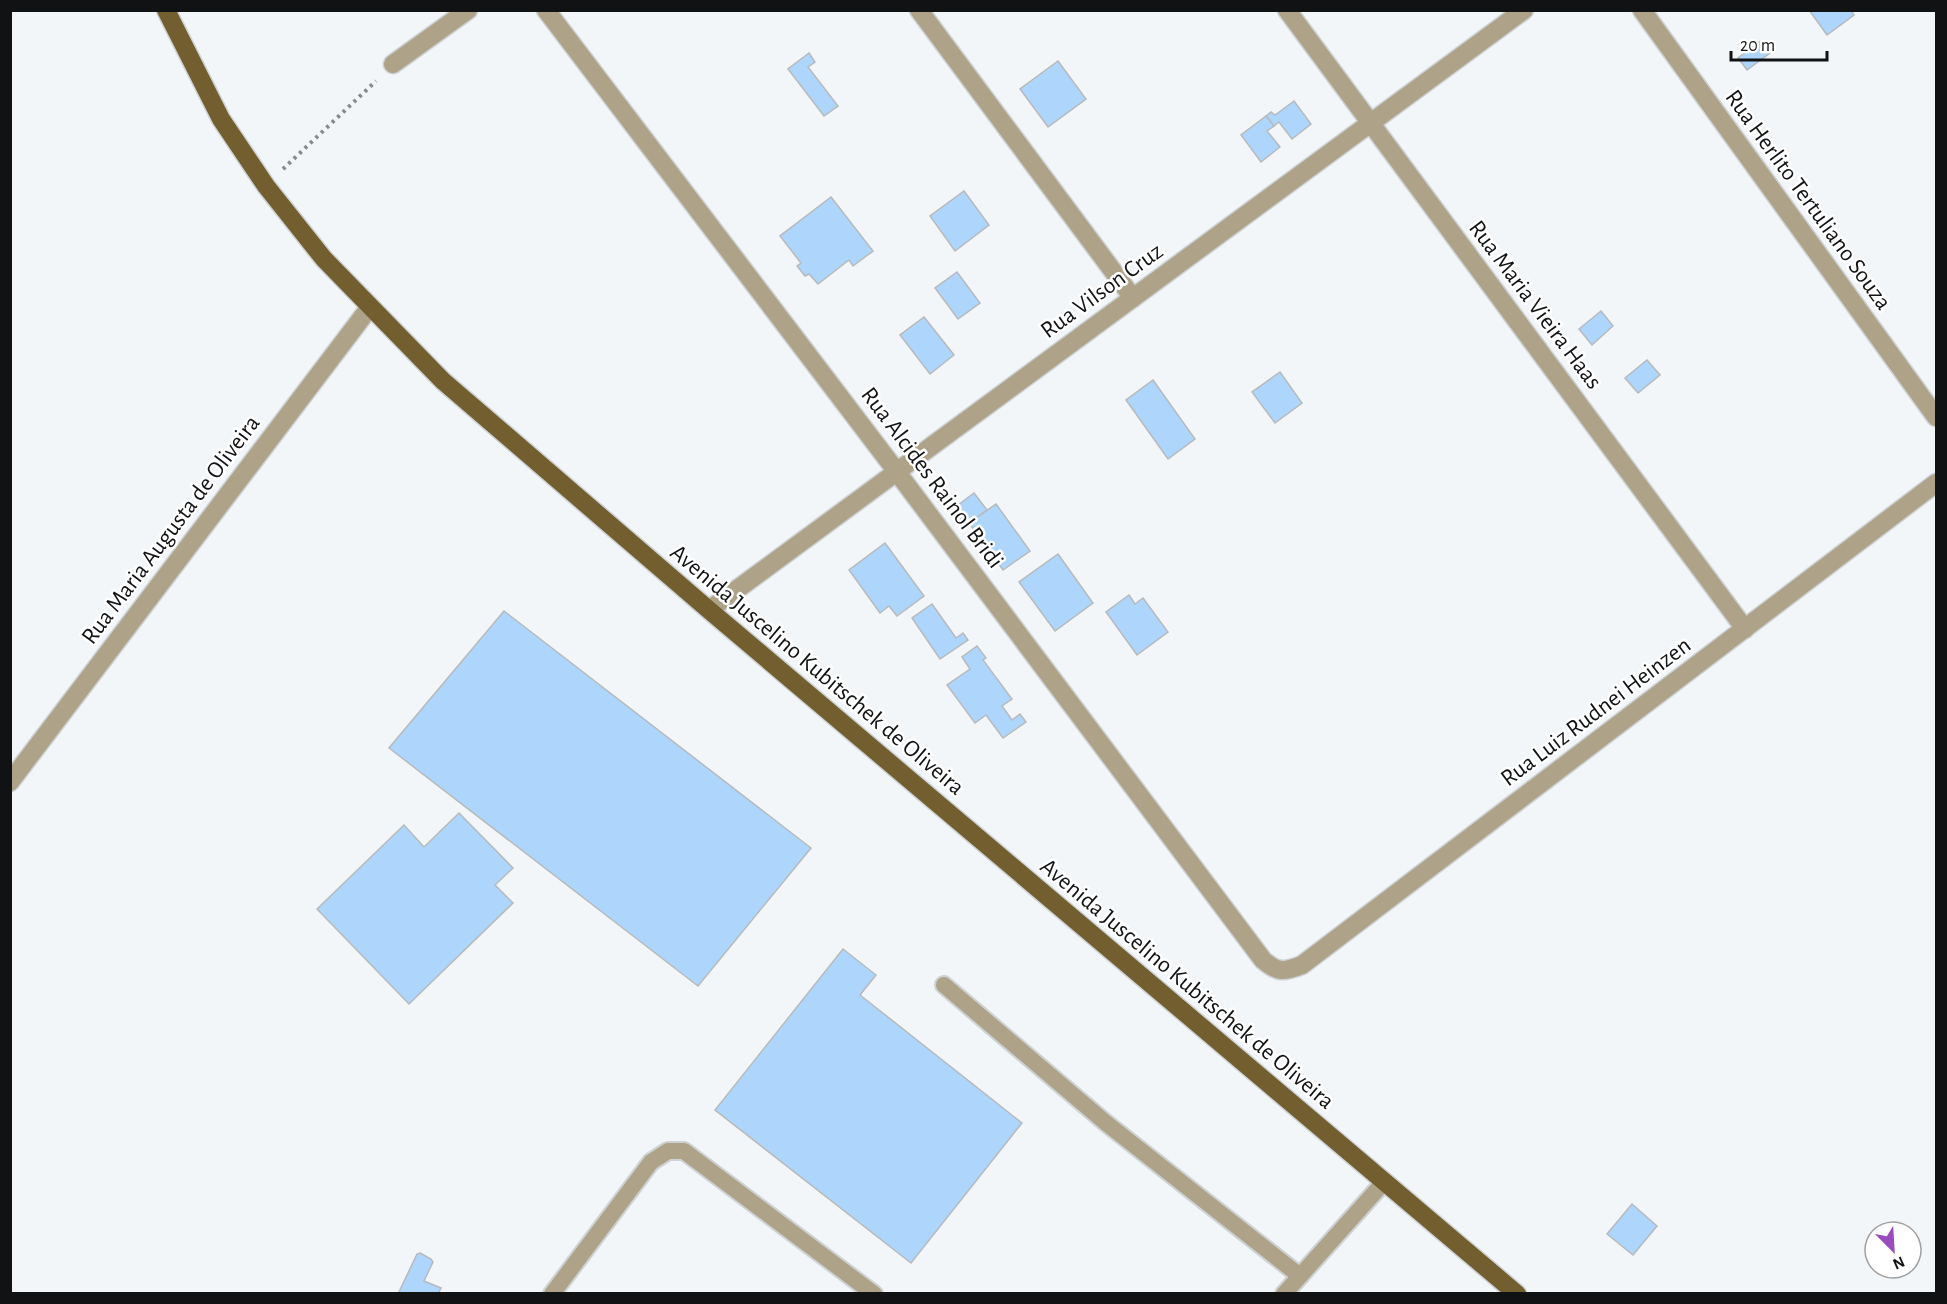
<svg xmlns="http://www.w3.org/2000/svg" width="1947" height="1304" viewBox="0 0 1947 1304" font-family="'Alegreya Sans',sans-serif">
<rect width="100%" height="100%" fill="#f2f6f9"/>
<!-- building -->
<g fill="#aed5fb" stroke="#b6babd" stroke-width="1.5">
<path d="M1809 10H1851L1854 15 1827 35Z"/>
<path d="M1761 41 1770 53 1747 70 1738 58Z"/>
<path d="M809 53 815 62 808 67 838 106 824 116 788 69Z"/>
<path d="M1058 61 1086 99 1048 127 1020 89Z"/>
<path d="M1294 101 1311 124 1292 139 1279 122 1274 126 1266 116 1271 112 1275 115Z"/>
<path d="M1266 116 1274 126 1267 131 1280 147 1261 162 1241 135Z"/>
<path d="M964 191 989 225 955 251 930 216Z"/>
<path d="M831 197 873 251 853 266 849 260 818 284 809 274 805 276 797 266 801 263 780 236Z"/>
<path d="M957 272 980 303 958 319 935 288Z"/>
<path d="M1601 311 1613 326 1592 345 1579 329Z"/>
<path d="M924 317 954 355 930 374 900 335Z"/>
<path d="M1647 360 1660 375 1638 393 1625 378Z"/>
<path d="M1280 372 1302 403 1275 423 1252 392Z"/>
<path d="M1153 380 1195 439 1168 459 1126 400Z"/>
<path d="M974 493 987 510 965 526 953 509Z"/>
<path d="M996 504 1030 551 1003 570 969 523Z"/>
<path d="M885 543 924 596 897 616 889 606 880 613 849 570Z"/>
<path d="M1058 554 1093 603 1055 631 1019 582Z"/>
<path d="M1129 595 1135 604 1143 598 1168 632 1137 655 1106 612Z"/>
<path d="M932 604 956 638 963 633 968 640 940 659 912 618Z"/>
<path d="M504 611 811 848 698 986 389 748Z"/>
<path d="M977 646 986 658 983 660 1012 699 1002 706 1012 720 1020 714 1026 722 1003 738 986 715 975 723 947 685 970 669 962 657Z"/>
<path d="M459 813 513 868 495 885 513 903 409 1004 317 909 404 825 424 847Z"/>
<path d="M843 949 876 975 860 995 1022 1123 911 1263 715 1110Z"/>
<path d="M1632 1204 1657 1226 1633 1255 1607 1234Z"/>
<path d="M420 1253 431 1259 433 1262 424 1281 441 1288 438 1294H398L417 1254Z"/>
</g>
<g fill="none" stroke-linecap="round" stroke-linejoin="round">
<defs>
<g id="lane">
<path d="M944 985 1106 1123 1300 1276"/>
<path d="M552 1294 651 1162 668 1151H684L874 1294"/>
<path d="M1284 1294 1384 1182"/>
</g>
<g id="street">
<path d="M546 10 897 472 1263 960C1278 973 1284 972 1302 965L1936 483"/>
<path d="M919 10 1133 298"/>
<path d="M1287 10 1745 629"/>
<path d="M1642 10 1936 417"/>
<path d="M393 64 468 10"/>
<path d="M709 610 1524 10"/>
<path d="M10 782 370 307"/>
</g>
<path id="primary" d="M166 10 221 119 266 186 324 259 443 381 709 610 1517 1294"/>
</defs>
<!-- lane casing -->
<use href="#lane" stroke="#ced2d4" stroke-width="20"/>
<!-- street casing -->
<use href="#street" stroke="#ced2d4" stroke-width="21"/>
<!-- primary casing -->
<use href="#primary" stroke="#ced2d4" stroke-width="21"/>
<!-- path -->
<path stroke="#87898c" stroke-width="4" stroke-dasharray="3 4.5" stroke-linecap="butt" d="M283 169 376 81"/>
<!-- lane -->
<use href="#lane" stroke="#aea389" stroke-width="16"/>
<!-- street -->
<use href="#street" stroke="#aea389" stroke-width="18"/>
<!-- primary -->
<use href="#primary" stroke="#725e2e" stroke-width="18"/>
</g>
<g text-anchor="middle" dominant-baseline="central" stroke-width="5" stroke-linejoin="round" paint-order="stroke">
<!-- street labels -->
<g font-size="24" fill="#111213" stroke="#fff">
<text transform="translate(1808 200) rotate(54)">Rua Herlito Tertuliano Souza</text>
<text transform="translate(1102 291) rotate(-36)">Rua Vilson Cruz</text>
<text transform="translate(1535 305) rotate(53)">Rua Maria Vieira Haas</text>
<text transform="translate(932 478) rotate(53)">Rua Alcides Rainol Bridi</text>
<text transform="translate(171 530) rotate(-53)">Rua Maria Augusta de Oliveira</text>
<text transform="translate(817 670) rotate(40)">Avenida Juscelino Kubitschek de Oliveira</text>
<text transform="translate(1596 712) rotate(-37)">Rua Luiz Rudnei Heinzen</text>
<text transform="translate(1187 984) rotate(40)">Avenida Juscelino Kubitschek de Oliveira</text>
</g>
</g>
<!-- border -->
<rect width="1947" height="1304" fill="none" stroke="#111213" stroke-width="24"/>
<!-- north arrow -->
<g transform="translate(1893 1250) rotate(156)"><circle r="28" fill="#ffffff" stroke="#a0a0a1" stroke-width="1.5"/>
<path d="M0-4.5L10 22L0 15L-10 22Z" fill="#984cbe"/>
<text y="-9" font-size="16" font-weight="bold" text-anchor="middle" fill="#111213">N</text>
</g>
<!-- scale -->
<path d="M1731 51v9h96v-9" fill="none" stroke="#111213" stroke-width="3"/>
<text x="1740" y="51" font-size="18" fill="#111213" stroke="#ffffff" stroke-width="4.5" paint-order="stroke">20 m</text>
</svg>
